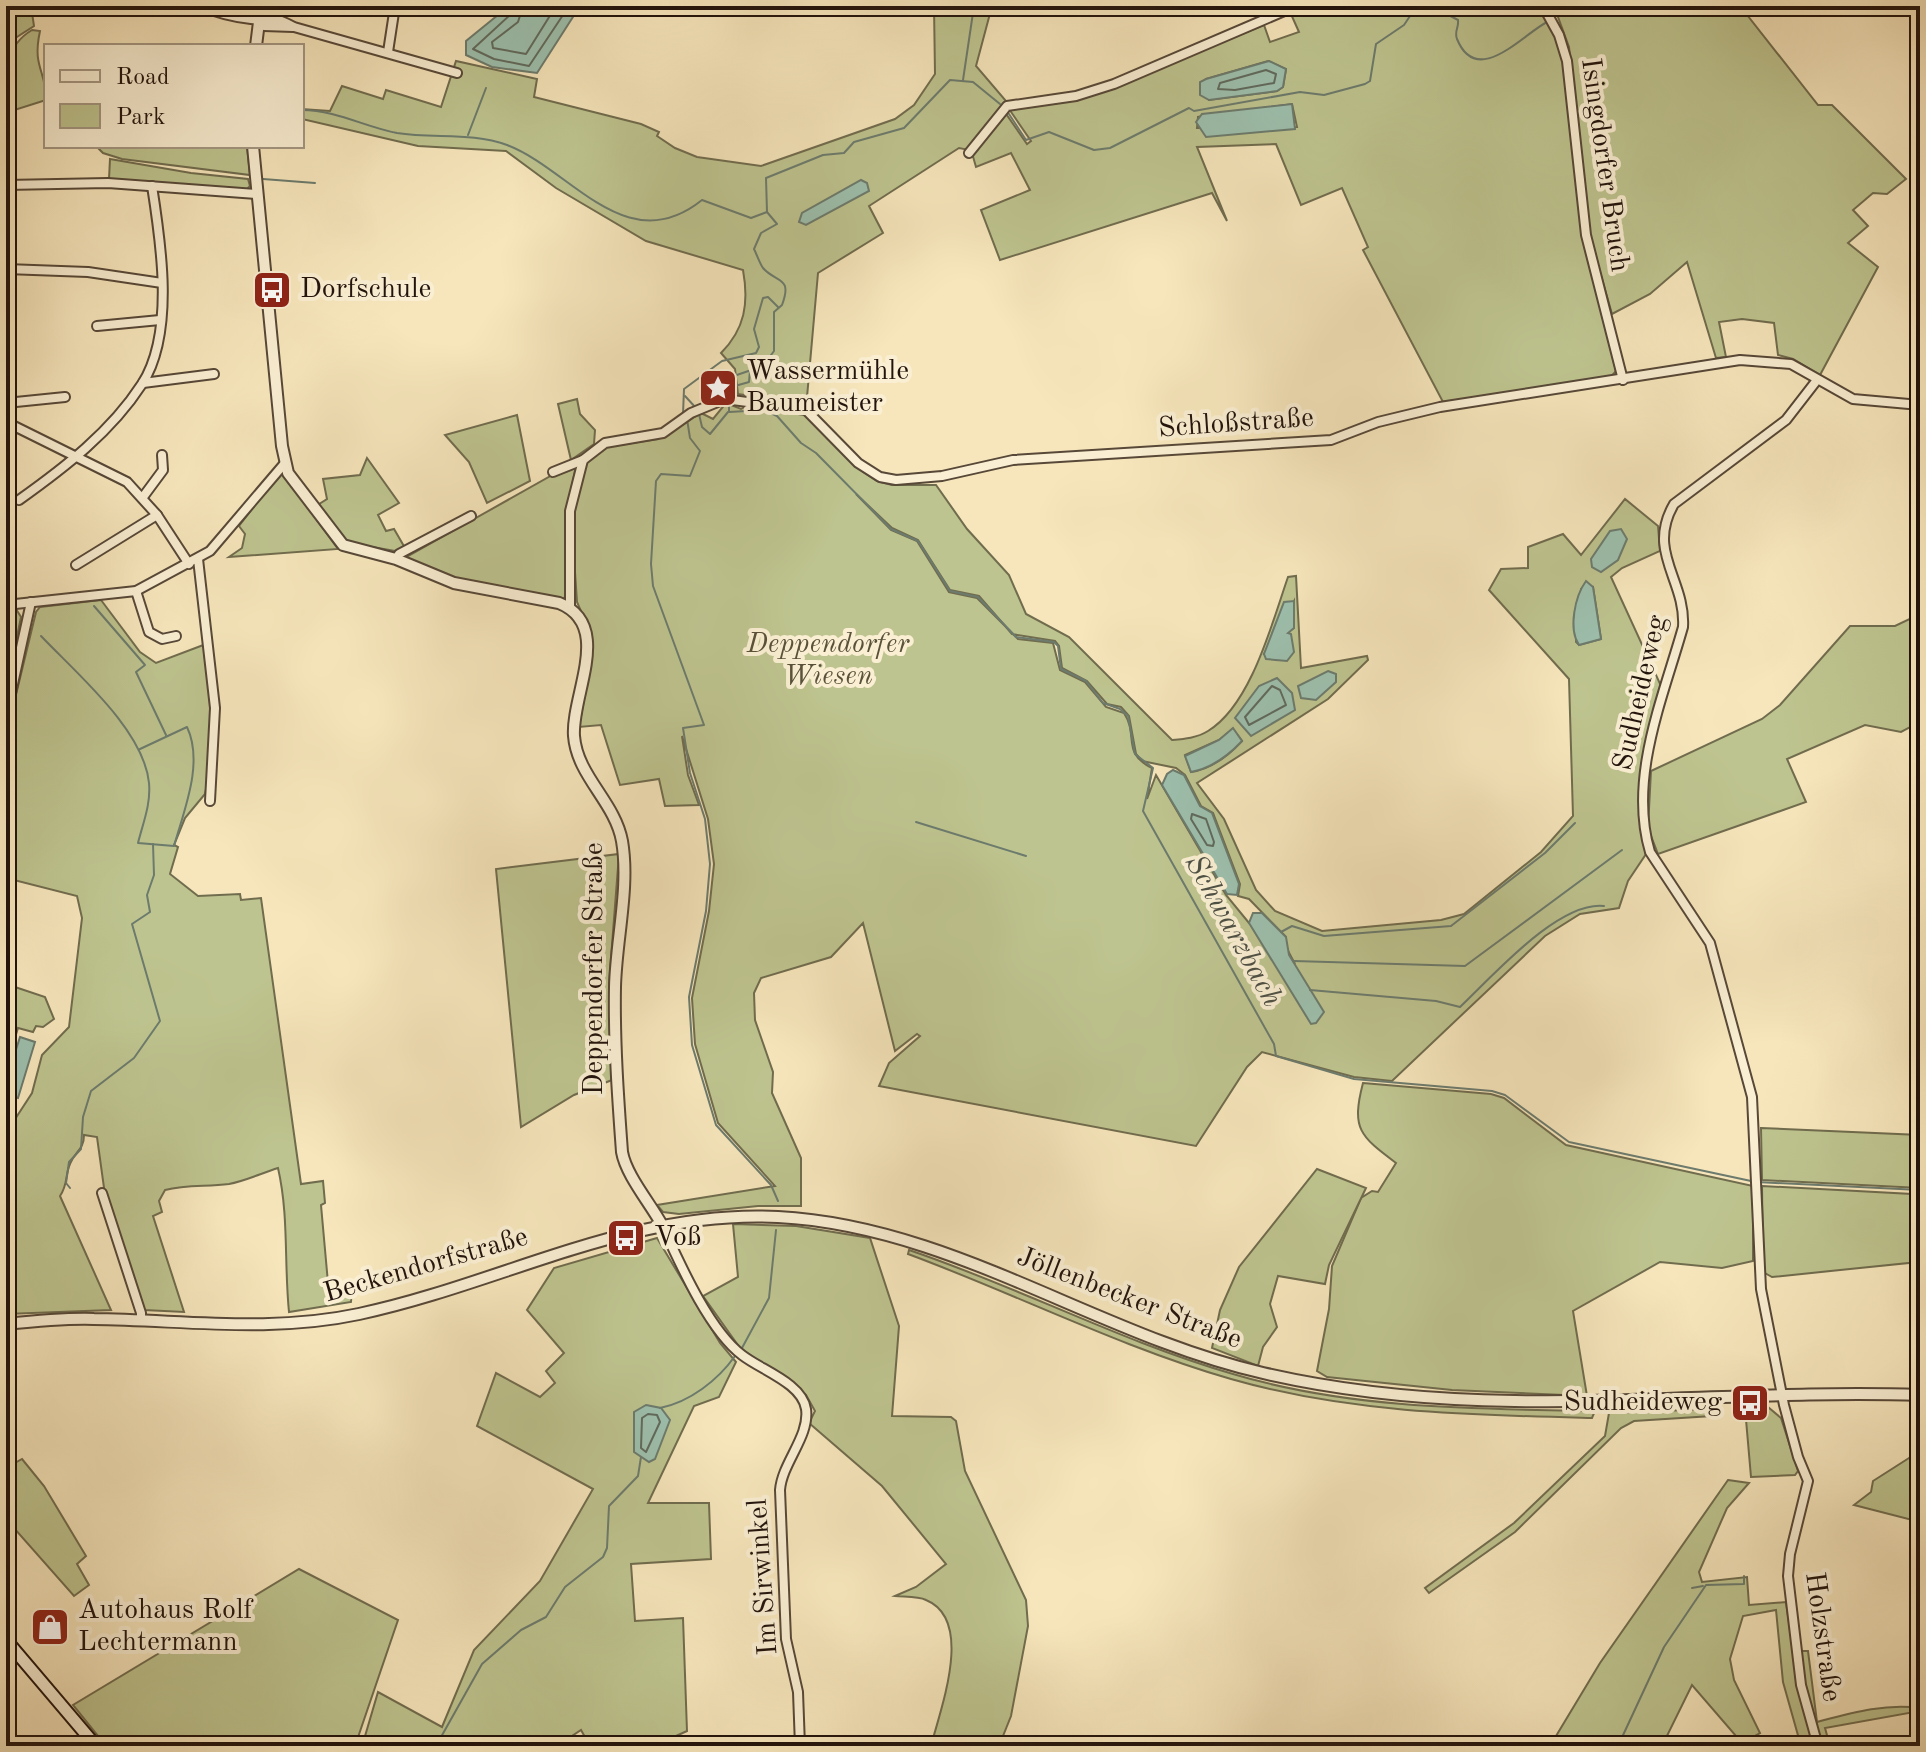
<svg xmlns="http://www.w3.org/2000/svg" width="1926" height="1752" viewBox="0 0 1926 1752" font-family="'Old Standard TT',serif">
<rect width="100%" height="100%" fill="#f7e6bc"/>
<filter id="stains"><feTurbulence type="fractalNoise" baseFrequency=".0025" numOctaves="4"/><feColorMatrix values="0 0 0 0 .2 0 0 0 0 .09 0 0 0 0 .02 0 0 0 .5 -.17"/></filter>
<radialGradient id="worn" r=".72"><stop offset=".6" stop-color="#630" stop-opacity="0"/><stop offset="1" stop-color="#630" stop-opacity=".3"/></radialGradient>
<!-- green -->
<g fill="#bec48f" stroke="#706c4e" stroke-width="2" fill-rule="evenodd">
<path d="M6 6H31L34 26 6 44Z"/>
<path d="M934 6H992L976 66 1006 101 969 150 959 148 869 206 883 233 818 273 807 397 801 404 738 394 735 369 721 353C745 329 749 303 743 270L646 241 556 188 506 151 418 146 302 119V109L330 111 342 86 383 99 386 90 441 107 456 61 537 79 534 97 641 124 659 132 657 136 675 148 697 157 761 166 895 119 914 105 935 74Z"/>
<path d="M1302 6H1537L1556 36 1564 61 1582 235 1616 371 1608 380 1443 402 1363 250 1368 247 1342 188 1301 205 1276 144 1197 147 1227 221 1212 193 1000 260 981 210 1030 190 1011 153 976 167 972 153 1004 111 1027 144 1031 141 1009 109 1115 86 1264 25 1270 42 1299 32 1290 12ZM1268 61 1286 69 1283 87 1277 91 1209 100 1206 79ZM1292 104 1297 127 1197 128 1198 117Z"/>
<path d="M1554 6H1740L1818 105H1832L1906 179 1887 194 1873 193 1853 210 1868 226 1848 243 1878 267 1820 375 1793 359 1778 355 1774 323 1742 319 1719 322 1726 357 1716 358 1687 262 1650 294 1612 314 1590 237 1569 47Z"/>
<path d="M32 30 40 31C32 68 46 69 46 100L8 112 6 119C6 82 0 49 32 30Z"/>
<path d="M96 146H247L250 175 122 159 103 153Z"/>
<path d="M110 159 191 173 248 179 250 186 246 190 109 179Z"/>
<path d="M577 399 580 414 595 430 594 444 571 460 558 404Z"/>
<path d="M726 403 741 409 750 404 804 413 862 471 877 481 892 485H936L967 529 1009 575 1026 614 1069 637 1172 740C1184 739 1197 738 1208 731 1251 705 1272 623 1288 577L1296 576 1301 668 1367 656 1368 660 1328 699 1197 783 1224 819 1256 890 1275 911 1322 931 1441 920 1464 914 1541 852 1573 816 1569 679 1489 590 1501 569 1528 568V547L1563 534 1581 555 1625 499 1658 526 1660 551 1622 568 1611 577 1662 688C1646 747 1630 793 1646 854L1628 881 1619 908 1580 914 1545 936 1392 1081 1354 1077 1262 1052 1247 1067 1196 1146 879 1086 889 1063 920 1036 917 1034 895 1051 863 923 831 957 761 978 754 993 755 1020 773 1072 772 1093 801 1158V1206H758L679 1214 663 1212 657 1205 775 1186 718 1123 695 1044 692 998 709 911 714 864 708 819 682 736 688 775 699 805 665 806 659 779 620 785 601 725 579 727 592 657V637L577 602 573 542 574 511 581 472 587 462 606 447 658 439 701 413 713 419ZM856 494 892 528 918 540 950 590 979 596 1012 634 1055 641 1059 646 1062 668 1087 681 1107 704 1121 707 1129 716 1136 754 1142 761 1176 768 1185 775 1201 806 1213 813 1240 884 1238 896 1249 899 1286 937V947L1295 964 1249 923 1226 895 1156 775 1147 799 1152 768C1121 753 1139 736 1124 713L1106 707 1085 682 1060 670 1053 643 1018 639 977 598 949 592 917 541 891 530ZM1593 587 1601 639 1579 645 1576 642 1581 589ZM1294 601V628L1288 632 1276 660 1264 654ZM1233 729 1242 741C1228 756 1212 769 1191 772L1185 755 1219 740Z"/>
<path d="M517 415 530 481 487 503 469 462 445 435Z"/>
<path d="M367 458 399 503 378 515 386 531 394 529 405 548 395 551 344 542 316 506 327 499 323 479 360 475Z"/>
<path d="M570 465 576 466 567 510 569 593 563 599 460 581 403 559Z"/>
<path d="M278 475H284L338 549 229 557 242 548 245 534 239 526Z"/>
<path d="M101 600 140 652 156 663 206 644 211 718 209 775 205 794 185 818 174 845 178 847 170 874 198 896 240 894 241 900 261 898 301 1184 323 1181 325 1203 321 1205 328 1283 336 1286 352 1284 351 1302 289 1312C284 1263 289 1216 278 1168 262 1173 245 1181 229 1184 206 1187 187 1184 165 1190L159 1201 162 1212 153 1216 184 1312 144 1310 105 1195 97 1137 84 1135C84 1150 75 1151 70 1164 65 1175 68 1185 60 1196L111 1310 6 1314V1133L32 1093 42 1055 69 1027 82 918 77 896 6 878V736L36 612 40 607Z"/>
<path d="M6 609H16L21 617 6 691Z"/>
<path d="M1920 614V722L1901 732 1865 725 1787 759 1806 802 1658 854 1648 828 1651 771 1762 719 1780 705 1850 626H1895Z"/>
<path d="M619 854 609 984 612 1080 574 1095 521 1127 496 869Z"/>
<path d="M12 986 45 997 54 1019 43 1027 36 1026 33 1032 18 1028 7 1064 6 992Z"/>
<path d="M1363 1083 1491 1094 1504 1098 1566 1145 1753 1186V1261L1722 1268 1660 1262 1573 1311 1587 1396 1452 1390 1327 1377 1317 1371 1329 1309 1332 1266 1361 1198 1372 1191 1378 1192 1396 1163C1360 1136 1351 1129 1363 1083Z"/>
<path d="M1761 1128 1920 1135V1188L1762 1180Z"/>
<path d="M1317 1169 1366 1188 1329 1265 1325 1284 1278 1276 1270 1304 1277 1327 1263 1347 1258 1366 1212 1348 1220 1310 1239 1267Z"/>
<path d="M1762 1186 1912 1194 1918 1262 1772 1277 1763 1272Z"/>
<path d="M733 1224 796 1226 870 1238 899 1326 892 1416 951 1417 956 1421 965 1471 1026 1600 1028 1626 1011 1716 999 1746H931C940 1710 975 1620 926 1600 918 1596 904 1597 895 1596L916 1587 946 1564 882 1486 809 1423 815 1411 806 1395 740 1348 703 1296 738 1277Z"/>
<path d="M657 1238 720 1343 736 1362 719 1397 694 1406 648 1503H709L711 1559 631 1564 635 1621 683 1618 687 1731 654 1746H590L581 1730 557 1746 363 1743 378 1692 442 1727 474 1650 540 1581 593 1489 477 1426 496 1373 540 1397 555 1383 546 1371 564 1353 527 1310 554 1268Z"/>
<path d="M909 1250C1019 1287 1122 1342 1233 1374 1350 1409 1473 1409 1595 1411L1592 1418C1470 1415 1349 1413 1231 1379 1120 1347 1016 1294 908 1254Z"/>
<path d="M1768 1407 1781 1418 1798 1471 1795 1475 1751 1477 1745 1408Z"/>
<path d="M1713 1409 1712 1416 1634 1421 1621 1428 1515 1532 1429 1593 1425 1588 1514 1523 1605 1436 1609 1413Z"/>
<path d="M1920 1451V1522L1854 1505 1871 1492 1873 1481Z"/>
<path d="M22 1459 44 1486 86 1556 77 1564 89 1585 74 1596 6 1519V1468Z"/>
<path d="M1728 1480 1749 1483 1727 1508 1699 1572 1702 1582 1747 1577 1749 1605 1786 1602 1793 1651H1808L1817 1722C1851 1713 1885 1703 1920 1708V1711L1825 1728 1830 1746H1801L1783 1682 1776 1610 1743 1616 1730 1659 1734 1680 1760 1733 1742 1743 1692 1685 1662 1746H1550L1600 1663Z"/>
<path d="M299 1569 398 1620 355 1746H106L73 1705Z"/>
</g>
<!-- water -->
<g fill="#9dc0ae" stroke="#6c7b6d" stroke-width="2">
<path d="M509 6H580L537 73 492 67 466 55V41Z"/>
<path d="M1269 61 1286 69 1283 87 1277 91 1209 100 1200 95V82L1206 79Z"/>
<path d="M1292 104 1295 129 1206 137 1196 122 1202 114Z"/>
<path d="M861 180 867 183 869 191 806 225 799 222 802 213Z"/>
<path d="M1621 529 1627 539 1618 560 1601 572 1592 567 1591 559 1610 531Z"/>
<path d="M1586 581 1593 587 1601 639 1579 645C1568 629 1575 596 1586 581Z"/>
<path d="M1294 601V628L1288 633 1291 634 1294 652 1287 661 1266 659 1264 654 1284 602Z"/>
<path d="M1328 671 1336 674V682L1316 700 1301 698 1298 686Z"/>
<path d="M1277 678 1292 693 1295 710 1251 736 1235 718 1259 686Z"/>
<path d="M1233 728 1242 741C1228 756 1212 768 1191 772L1185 756 1219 740Z"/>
<path d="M1173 770 1184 775 1200 806 1212 813 1239 884 1237 895 1227 894 1162 785 1167 774Z"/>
<path d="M1253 913H1262L1286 937 1289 955 1324 1012 1316 1023 1311 1024 1249 923Z"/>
<path d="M20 1037 35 1042 18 1098 6 1094V1081Z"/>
<path d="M646 1405 661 1408 670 1420 655 1459 649 1462 634 1452V1412Z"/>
</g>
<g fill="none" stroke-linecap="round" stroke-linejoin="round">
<!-- shore -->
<g stroke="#606a5d" stroke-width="2">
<path d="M513 6 510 15 473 49 494 59 529 66 569 6"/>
<path d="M523 6 518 22 492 42 493 48 526 54 556 6"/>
<path d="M1266 70 1276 74 1274 83 1235 90 1218 89 1220 83Z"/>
<path d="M1272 686 1280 690 1286 705 1249 725 1245 717Z"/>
<path d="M1192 814 1206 819 1214 842 1213 846 1207 845 1191 819Z"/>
<path d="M648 1414 657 1415 660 1422 646 1452 641 1448 642 1418Z"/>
</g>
<!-- stream -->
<g stroke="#6c7b6d" stroke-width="2">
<path d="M1551 6 1555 17"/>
<path d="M963 80 974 6"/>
<path d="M302 110C336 110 365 127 397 133 434 139 472 132 507 145 571 169 626 261 702 200L751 218 767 212 777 224 761 233 754 249C757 255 760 264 763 268 776 283 793 276 782 305L774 312V351L763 366 728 378 727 390"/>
<path d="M1007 111 1026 140 1049 132 1094 150 1110 148 1189 108 1194 111 1300 92 1324 95 1365 84 1370 81 1376 44 1404 25 1410 16H1435L1441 11 1458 20C1459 28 1454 31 1457 39 1477 88 1522 35 1547 22"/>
<path d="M468 135 486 88"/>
<path d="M263 179 315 183"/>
<path d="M767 212 766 178 823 155 844 153 854 142 904 128 950 80 973 82 1000 104"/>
<path d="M728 388 749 382 750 370"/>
<path d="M685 396 696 408"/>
<path d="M729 404V412L764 410 777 416 801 443 816 453 891 529 918 541 950 591 978 597 1016 637 1054 642 1058 646 1061 669 1086 681 1103 703 1120 709 1128 716 1135 754 1153 768 1143 811 1274 1044 1276 1056 1354 1079 1492 1091 1505 1095 1569 1142 1751 1181"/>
<path d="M683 414 684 389 722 361 756 353 759 347 754 329 763 298 768 297 778 307"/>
<path d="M699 414 702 427 710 434 728 412"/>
<path d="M687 419 690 438 700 451 690 476 661 474 656 481 651 564 653 586 704 725 683 728 690 773 705 819 710 864 706 911 689 997 692 1045 716 1125 771 1185 778 1201"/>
<path d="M94 606 145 665 136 672 166 735"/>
<path d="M41 636C76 673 144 730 149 783 151 804 143 823 138 843L174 846C184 810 204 763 187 727L140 749"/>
<path d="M916 822 1026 856"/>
<path d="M1281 932 1292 926 1324 936 1451 926 1545 853 1575 823"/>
<path d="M1294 961 1465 966 1622 850"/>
<path d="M1310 990 1436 1001 1460 1007C1492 977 1558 901 1604 906"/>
<path d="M1757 1182 1920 1190"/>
<path d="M70 1188 66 1183 69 1162 81 1149 83 1117 91 1091 134 1058 160 1021 132 924 150 912 147 895 154 875 153 844"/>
<path d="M1913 1190 1920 1260"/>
<path d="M742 1348 769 1298 776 1230"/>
<path d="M660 1408C690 1402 718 1380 735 1356"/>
<path d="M1692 1588 1703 1586"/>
<path d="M436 1746 482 1664 521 1630 546 1617 565 1587 603 1557 607 1548 609 1506 638 1476 641 1457"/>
<path d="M1618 1746 1664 1647 1706 1585 1744 1584V1576"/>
</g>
<defs>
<g id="minor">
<path d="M201 6C217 13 233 17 251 19 274 22 267 13 294 27L457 73"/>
<path d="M1543 6 1559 35 1567 61 1586 235 1623 380"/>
<path d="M259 20 264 26 293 27"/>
<path d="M388 52 395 6"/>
<path d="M969 153 1007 106 1076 96 1114 84 1296 6"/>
<path d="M6 185 108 183 257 194"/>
<path d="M6 269 88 272 162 283"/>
<path d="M97 326 160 320"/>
<path d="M6 335 10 334"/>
<path d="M1817 380 1786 420 1674 504C1646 552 1686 580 1683 627 1663 698 1628 778 1650 852L1710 943 1752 1097 1761 1289 1784 1405 1798 1457 1808 1481 1790 1554 1788 1576 1801 1685 1818 1746"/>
<path d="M143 383 214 374"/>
<path d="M6 403 65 397"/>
<path d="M6 422 127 482 157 515 189 564"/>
<path d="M553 472 583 460"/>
<path d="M143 497 163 470 162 455"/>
<path d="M19 500C64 468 111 432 142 384 175 333 161 243 152 186"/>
<path d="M198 559 215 708 210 801"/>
<path d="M396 559 399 554 471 516"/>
<path d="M76 565 157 515"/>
<path d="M136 591 149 632 162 639 176 636"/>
<path d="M6 605 136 591 210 551 285 463"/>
<path d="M570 607V511L583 460 605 443 663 433 691 413 725 399 806 410 858 463 880 477 896 480 942 476 1013 460 1331 440 1378 422 1440 407 1740 360 1791 364 1853 399 1920 405"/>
<path d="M6 716 31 602"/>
<path d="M102 1193 141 1313V1321"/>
<path d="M662 1225C680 1264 709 1330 742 1355 761 1370 802 1383 806 1409 810 1436 782 1463 780 1490L786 1639 798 1692 800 1746"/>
</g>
<g id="tertiary">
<path d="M256 46 261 6"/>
<path d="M253 146 282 446 288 473 343 545 396 559 454 583 559 603C614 625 571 695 574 736 577 776 615 802 622 841 630 887 616 940 615 987 614 1042 618 1098 622 1152 626 1175 650 1203 662 1225"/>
<path d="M6 1324C35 1321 65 1318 94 1319 184 1320 270 1333 359 1314 500 1284 631 1209 778 1217 952 1226 1097 1335 1263 1373 1487 1425 1695 1388 1920 1395"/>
</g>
<path id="secondary" d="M6 1640 96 1746"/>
</defs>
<!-- minor casing -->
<use href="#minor" stroke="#574838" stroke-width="12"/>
<!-- tertiary casing -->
<use href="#tertiary" stroke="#574838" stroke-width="14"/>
<!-- secondary casing -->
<use href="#secondary" stroke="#22130c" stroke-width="15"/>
<!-- minor -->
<use href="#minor" stroke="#faefd3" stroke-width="8"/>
<!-- tertiary -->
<use href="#tertiary" stroke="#faefd3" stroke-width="10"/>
<!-- secondary -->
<use href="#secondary" stroke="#faefd3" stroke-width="11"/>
</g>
<!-- icons -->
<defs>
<symbol id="bus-square" viewBox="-11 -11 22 22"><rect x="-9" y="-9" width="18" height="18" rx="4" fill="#8f2418" stroke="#faefd3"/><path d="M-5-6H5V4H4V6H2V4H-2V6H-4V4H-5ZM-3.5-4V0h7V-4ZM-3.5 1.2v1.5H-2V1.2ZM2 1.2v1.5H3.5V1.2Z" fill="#fff"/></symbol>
<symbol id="sight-square" viewBox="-11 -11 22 22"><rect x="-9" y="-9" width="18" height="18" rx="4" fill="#8f2418" stroke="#faefd3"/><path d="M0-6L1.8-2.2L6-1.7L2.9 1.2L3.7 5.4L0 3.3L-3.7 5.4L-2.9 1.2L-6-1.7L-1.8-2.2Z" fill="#fff"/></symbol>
<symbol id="shop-square" viewBox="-11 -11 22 22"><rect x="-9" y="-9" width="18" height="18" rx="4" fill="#8f2418" stroke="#faefd3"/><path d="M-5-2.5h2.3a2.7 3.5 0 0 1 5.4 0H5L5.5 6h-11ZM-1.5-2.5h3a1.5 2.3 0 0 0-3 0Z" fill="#fff"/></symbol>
</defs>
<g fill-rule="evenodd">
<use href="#bus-square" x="250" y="268" width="44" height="44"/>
<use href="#sight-square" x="696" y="366" width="44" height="44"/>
<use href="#bus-square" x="604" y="1216" width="44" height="44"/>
<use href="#bus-square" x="1728" y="1381" width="44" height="44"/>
<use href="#shop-square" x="28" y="1605" width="44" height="44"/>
</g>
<g text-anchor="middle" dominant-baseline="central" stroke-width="8" stroke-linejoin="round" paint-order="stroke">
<!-- street labels -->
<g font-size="28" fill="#22130c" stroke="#faefd3">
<text transform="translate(1604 165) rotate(82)">Isingdorfer Bruch</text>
<text transform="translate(1236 424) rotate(-4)">Schloßstraße</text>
<text transform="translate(1641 693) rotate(-77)">Sudheideweg</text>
<text transform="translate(595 969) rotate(-90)">Deppendorfer Straße</text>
<text transform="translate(426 1266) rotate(-16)">Beckendorfstraße</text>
<text transform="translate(1129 1299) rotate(21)">Jöllenbecker Straße</text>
<text transform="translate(764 1577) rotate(-94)">Im Sirwinkel</text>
<text transform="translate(1822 1637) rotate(82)">Holzstraße</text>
</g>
<!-- poi labels -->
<g font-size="28" fill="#22130c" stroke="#faefd3" text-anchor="start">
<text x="300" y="290">Dorfschule</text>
<text x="746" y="372">Wassermühle<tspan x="746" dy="32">Baumeister</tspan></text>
<text x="654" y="1238">Voß</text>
<text x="1722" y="1403" text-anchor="end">Sudheideweg</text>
<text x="78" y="1611">Autohaus Rolf<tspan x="78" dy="32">Lechtermann</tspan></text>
</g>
<!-- park labels -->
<g font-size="28" font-style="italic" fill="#59513a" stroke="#faefd3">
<text x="828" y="645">Deppendorfer<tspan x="828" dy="32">Wiesen</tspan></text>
</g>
<!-- water labels -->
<g font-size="30" font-style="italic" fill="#4d5045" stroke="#faefd3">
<text transform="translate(1233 931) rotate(61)">Schwarzbach</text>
</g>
</g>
<!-- margin -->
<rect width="1926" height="1752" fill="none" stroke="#f7e6bc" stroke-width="32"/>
<rect x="8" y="8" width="1910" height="1736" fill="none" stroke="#22130c" stroke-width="4"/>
<rect x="16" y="16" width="1894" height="1720" fill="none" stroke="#22130c" stroke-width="2"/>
<!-- legend -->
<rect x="44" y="44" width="260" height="104" fill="#faefd3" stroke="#a49783" stroke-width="2"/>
<rect x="60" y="70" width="40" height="12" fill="#faefd3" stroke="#a49783" stroke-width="2"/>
<text x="116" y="84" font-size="24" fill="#22130c">Road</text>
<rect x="60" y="104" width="40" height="24" fill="#bec48f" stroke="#a49783" stroke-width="2"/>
<text x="116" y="124" font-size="24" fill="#22130c">Park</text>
<rect width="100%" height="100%" filter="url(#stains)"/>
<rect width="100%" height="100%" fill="url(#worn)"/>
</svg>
